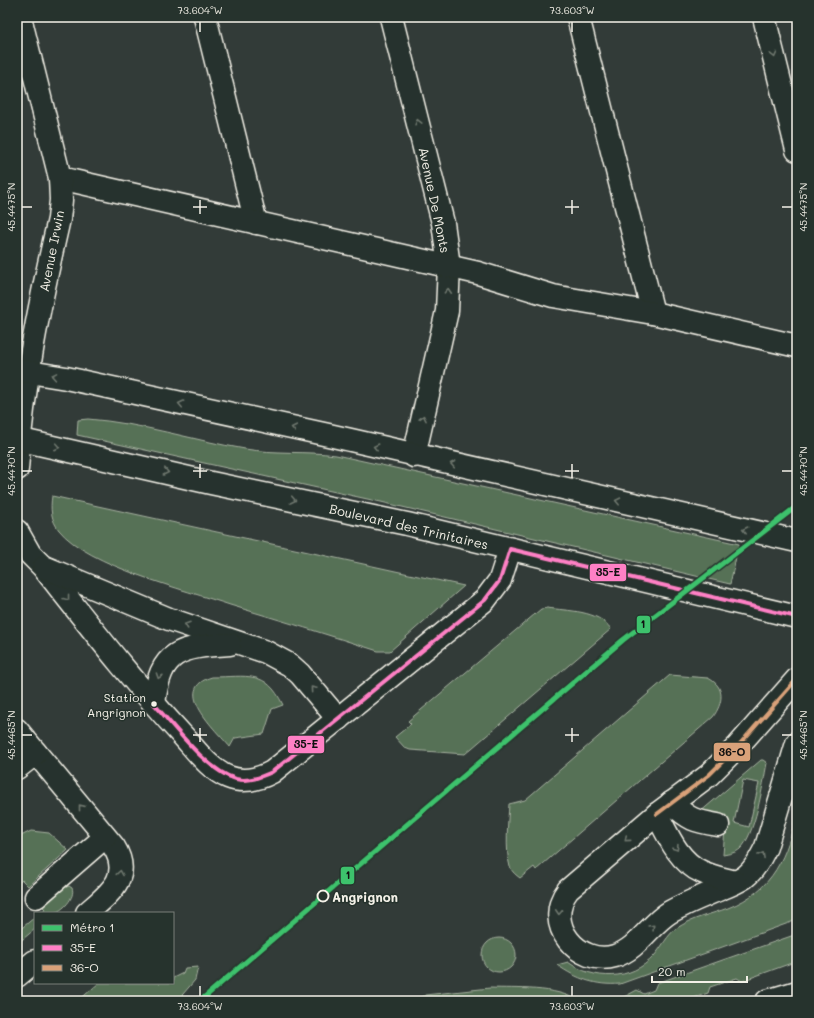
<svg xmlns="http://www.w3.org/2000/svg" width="814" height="1018" viewBox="0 0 814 1018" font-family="Mali,sans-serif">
<rect width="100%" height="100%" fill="#323b38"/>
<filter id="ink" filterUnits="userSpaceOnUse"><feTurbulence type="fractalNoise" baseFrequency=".025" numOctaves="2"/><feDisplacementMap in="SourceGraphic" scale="8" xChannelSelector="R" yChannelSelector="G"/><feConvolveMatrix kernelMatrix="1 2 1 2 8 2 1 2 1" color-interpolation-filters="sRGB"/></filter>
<g filter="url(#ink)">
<!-- green -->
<g fill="#577157" stroke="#a6b1a0" fill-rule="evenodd">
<path d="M88 419C141 423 192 440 245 449 275 454 306 451 336 455L739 544 730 584 381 502 77 435 78 420Z"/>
<path d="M52 496 464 586 390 651H378C329 635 280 620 230 605 186 590 88 566 59 530 51 520 50 509 52 496Z"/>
<path d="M547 608C568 611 598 610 611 629L465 754 410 750 405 748 395 737 411 724 408 721 541 609Z"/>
<path d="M670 675 708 678C726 687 723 703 713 717L536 870 534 867 520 878C516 875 512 872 510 867 505 849 508 822 509 804L525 800Z"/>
<path d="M212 677C247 677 266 669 283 705L272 709 264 734 235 738 230 747C216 730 170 689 212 677Z"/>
<path d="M761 760H763L767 763C763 784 755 836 740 849 736 853 728 854 723 855L726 815 699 813ZM743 780 759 783 749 827 734 823Z"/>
<path d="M797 811V920L620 984C596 986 577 979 557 965L568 962C594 981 631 981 654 956 662 947 667 935 677 928 692 918 712 914 728 908 774 890 787 856 797 811Z"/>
<path d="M31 831 49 833 68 850 28 886 22 880 17 884V838Z"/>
<path d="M69 886 72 888C76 897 62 912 53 913 49 914 44 913 40 913L45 909 42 906 64 888Z"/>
<path d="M35 917V929L17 944V932Z"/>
<path d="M797 934V961L742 981 737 978 710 987 708 993 685 1001H621L622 998 637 990 644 994 654 990 657 983Z"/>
<circle cx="499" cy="955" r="17"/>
<path d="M198 967 195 980 177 1001H78L99 983H173V978L183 973 185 968Z"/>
<path d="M490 988C515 989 557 986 578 1001H418L425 995Z"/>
</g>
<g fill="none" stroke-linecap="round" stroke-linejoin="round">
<defs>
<g id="minor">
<path d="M205 17 256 223"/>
<path d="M391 17 443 223 449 266 447 311 414 456"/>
<path d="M578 17 653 313"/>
<path d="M764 17 797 150"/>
<path d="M60 178 478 273 553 296 653 313 797 346"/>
<path d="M17 469C23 384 40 302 59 219L61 200 60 178 20 17"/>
<path d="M17 531 30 554 43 567C89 625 133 682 183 736 196 750 210 770 228 777 243 783 259 779 272 772L485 600 500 580 510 549"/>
<path d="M44 567 169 619 266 652 290 665 300 674 338 719"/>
<path d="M797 679 738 746 709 775 657 814 568 890C542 924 579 967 615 956 638 949 650 924 670 912 681 906 694 900 706 895 719 889 733 885 745 877 755 869 760 859 766 847L797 743"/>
<path d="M154 704C160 650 180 647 230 644"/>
<path d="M17 730 114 847C133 878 108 894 87 913"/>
<path d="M17 768 36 753"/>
<path d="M671 803C690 820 694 821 718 825"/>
<path d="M657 814C668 836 679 862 702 872 713 877 725 879 735 882"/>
<path d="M36 897 105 837"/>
<path d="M17 976 35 961"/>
<path d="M767 1001 797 992"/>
</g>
<g id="major">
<path d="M17 370 66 378 333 436 797 541"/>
<path d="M17 439 211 483 407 524 797 617"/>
</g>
</defs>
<!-- minor casing -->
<use href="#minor" stroke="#f4f1e8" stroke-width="25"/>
<!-- major casing -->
<use href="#major" stroke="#f4f1e8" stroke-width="25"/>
<!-- minor -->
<use href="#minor" stroke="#26332d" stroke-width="22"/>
<!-- major -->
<use href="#major" stroke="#26332d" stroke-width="22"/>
<defs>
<path id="bus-1" d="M154 704C174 726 207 771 236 779 249 782 261 777 272 772L485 600 500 580 510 549 797 617"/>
<path id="bus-2" d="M657 814 709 775 738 746 797 679"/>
</defs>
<!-- bus-1 casing -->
<use href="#bus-1" stroke="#26332d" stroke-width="7"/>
<!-- bus-2 casing -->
<use href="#bus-2" stroke="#26332d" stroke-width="7"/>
<!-- bus-1 -->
<use href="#bus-1" stroke="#ff80c5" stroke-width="4"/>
<!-- bus-2 -->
<use href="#bus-2" stroke="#d9a179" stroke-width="4"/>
<defs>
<path id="metro-1" d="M200 1001 623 640 797 506"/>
</defs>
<!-- metro-1 casing -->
<use href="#metro-1" stroke="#26332d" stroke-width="8"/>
<!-- metro-1 -->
<use href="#metro-1" stroke="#3dc26c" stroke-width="5"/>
</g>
<!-- one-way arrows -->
<defs><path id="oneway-chevron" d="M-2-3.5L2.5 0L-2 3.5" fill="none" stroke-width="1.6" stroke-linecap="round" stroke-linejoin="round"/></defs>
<g stroke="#6e766e">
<use href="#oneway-chevron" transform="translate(774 55) rotate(76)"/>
<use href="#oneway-chevron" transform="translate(418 122) rotate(-104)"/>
<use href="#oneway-chevron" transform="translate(448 291) rotate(-87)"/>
<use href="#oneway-chevron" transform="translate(54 376) rotate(-170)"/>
<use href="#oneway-chevron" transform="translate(181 404) rotate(-168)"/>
<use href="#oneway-chevron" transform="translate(423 418) rotate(-78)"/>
<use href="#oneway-chevron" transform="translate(294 428) rotate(-168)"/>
<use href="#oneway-chevron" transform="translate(57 447) rotate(11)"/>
<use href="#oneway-chevron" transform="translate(376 447) rotate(-167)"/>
<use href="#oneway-chevron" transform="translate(453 464) rotate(-168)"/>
<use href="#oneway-chevron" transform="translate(166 472) rotate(13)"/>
<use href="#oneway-chevron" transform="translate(293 500) rotate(12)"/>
<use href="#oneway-chevron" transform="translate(618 501) rotate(-167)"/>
<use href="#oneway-chevron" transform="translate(745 530) rotate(-167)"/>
<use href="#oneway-chevron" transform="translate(67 598) rotate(52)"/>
<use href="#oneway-chevron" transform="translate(187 625) rotate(-161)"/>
<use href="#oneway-chevron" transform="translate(159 676) rotate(109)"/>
<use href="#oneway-chevron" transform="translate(313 689) rotate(-131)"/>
<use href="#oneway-chevron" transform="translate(81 807) rotate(-129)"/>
<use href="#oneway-chevron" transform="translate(627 839) rotate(140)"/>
<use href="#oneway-chevron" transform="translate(676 848) rotate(58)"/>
<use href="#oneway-chevron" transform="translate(762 855) rotate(-61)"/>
<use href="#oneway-chevron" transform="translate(120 873) rotate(-81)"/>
<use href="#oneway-chevron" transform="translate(559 912) rotate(93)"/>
<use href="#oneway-chevron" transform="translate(652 927) rotate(-45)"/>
</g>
</g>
<!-- ticks -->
<path fill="none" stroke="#f4f1e8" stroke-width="1.5" d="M200 22V32M572 22V32M200 200V214M572 200V214M22 207H32M193 207H207M565 207H579M782 207H792M200 464V478M572 464V478M22 471H32M193 471H207M565 471H579M782 471H792M200 728V742M572 728V742M22 735H32M193 735H207M565 735H579M782 735H792M200 986V996M572 986V996"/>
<!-- markers -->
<circle fill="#f4f1e8" stroke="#26332d" stroke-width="1.5" cx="154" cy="704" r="3.5"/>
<circle fill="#26332d" stroke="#f4f1e8" stroke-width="2" cx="323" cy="896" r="5.5"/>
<g text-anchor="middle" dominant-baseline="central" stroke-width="3" stroke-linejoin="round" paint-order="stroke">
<!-- bus labels -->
<g font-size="12" fill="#f4f1e8" stroke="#26332d" text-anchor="end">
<text x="146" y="697">Station<tspan x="146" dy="15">Angrignon</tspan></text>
</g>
<!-- street labels -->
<g font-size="13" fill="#f4f1e8" stroke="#26332d">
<text transform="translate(435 200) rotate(78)">Avenue De Monts</text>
<text transform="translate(51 251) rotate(-79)">Avenue Irwin</text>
<text transform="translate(409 526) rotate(13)">Boulevard des Trinitaires</text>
</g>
<!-- stop labels -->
<g font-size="13" font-weight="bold" fill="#f4f1e8" stroke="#26332d" text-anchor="start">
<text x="332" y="896">Angrignon</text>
</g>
</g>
<g stroke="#26332d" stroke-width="1.5">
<rect x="589" y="563" width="38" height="19" rx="4" fill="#ff80c5"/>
<rect x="636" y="615" width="15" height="19" rx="4" fill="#3dc26c"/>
<rect x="287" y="735" width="38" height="19" rx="4" fill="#ff80c5"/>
<rect x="713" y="742" width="38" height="20" rx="4" fill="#d9a179"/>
<rect x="340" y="866" width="15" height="19" rx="4" fill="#3dc26c"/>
</g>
<g font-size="11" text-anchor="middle" font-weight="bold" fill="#111">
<text x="608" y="576">35-E</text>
<text x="643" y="628">1</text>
<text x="306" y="748">35-E</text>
<text x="732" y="756">36-O</text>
<text x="348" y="879">1</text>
</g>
<!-- margin -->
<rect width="814" height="1018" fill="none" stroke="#26332d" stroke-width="44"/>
<!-- legend -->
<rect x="34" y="912" width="140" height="72" fill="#26332d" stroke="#787f78"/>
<rect x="42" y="925" width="20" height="6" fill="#3dc26c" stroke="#787f78"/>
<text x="70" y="932" font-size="12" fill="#f4f1e8">Métro 1</text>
<rect x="42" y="945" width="20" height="6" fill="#ff80c5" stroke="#787f78"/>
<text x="70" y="952" font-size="12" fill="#f4f1e8">35-E</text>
<rect x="42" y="965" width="20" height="6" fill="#d9a179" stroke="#787f78"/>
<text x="70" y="972" font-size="12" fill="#f4f1e8">36-O</text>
<!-- scale -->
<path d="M652 976v6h95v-6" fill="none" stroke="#f4f1e8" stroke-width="2"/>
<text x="658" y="976" font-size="12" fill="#f4f1e8" stroke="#26332d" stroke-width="3" paint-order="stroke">20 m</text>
<rect x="22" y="22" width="770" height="974" fill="none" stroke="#f4f1e8" stroke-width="1.5"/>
<g font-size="10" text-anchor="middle" fill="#f4f1e8">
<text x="200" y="14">73.604°W</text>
<text x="572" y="14">73.603°W</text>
<text transform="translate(11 207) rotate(-90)" y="4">45.4475°N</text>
<text transform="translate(803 207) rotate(-90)" y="4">45.4475°N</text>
<text transform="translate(11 471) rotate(-90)" y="4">45.4470°N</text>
<text transform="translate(803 471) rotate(-90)" y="4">45.4470°N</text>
<text transform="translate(11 735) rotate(-90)" y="4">45.4465°N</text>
<text transform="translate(803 735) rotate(-90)" y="4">45.4465°N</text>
<text x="200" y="1010">73.604°W</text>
<text x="572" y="1010">73.603°W</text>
</g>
</svg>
